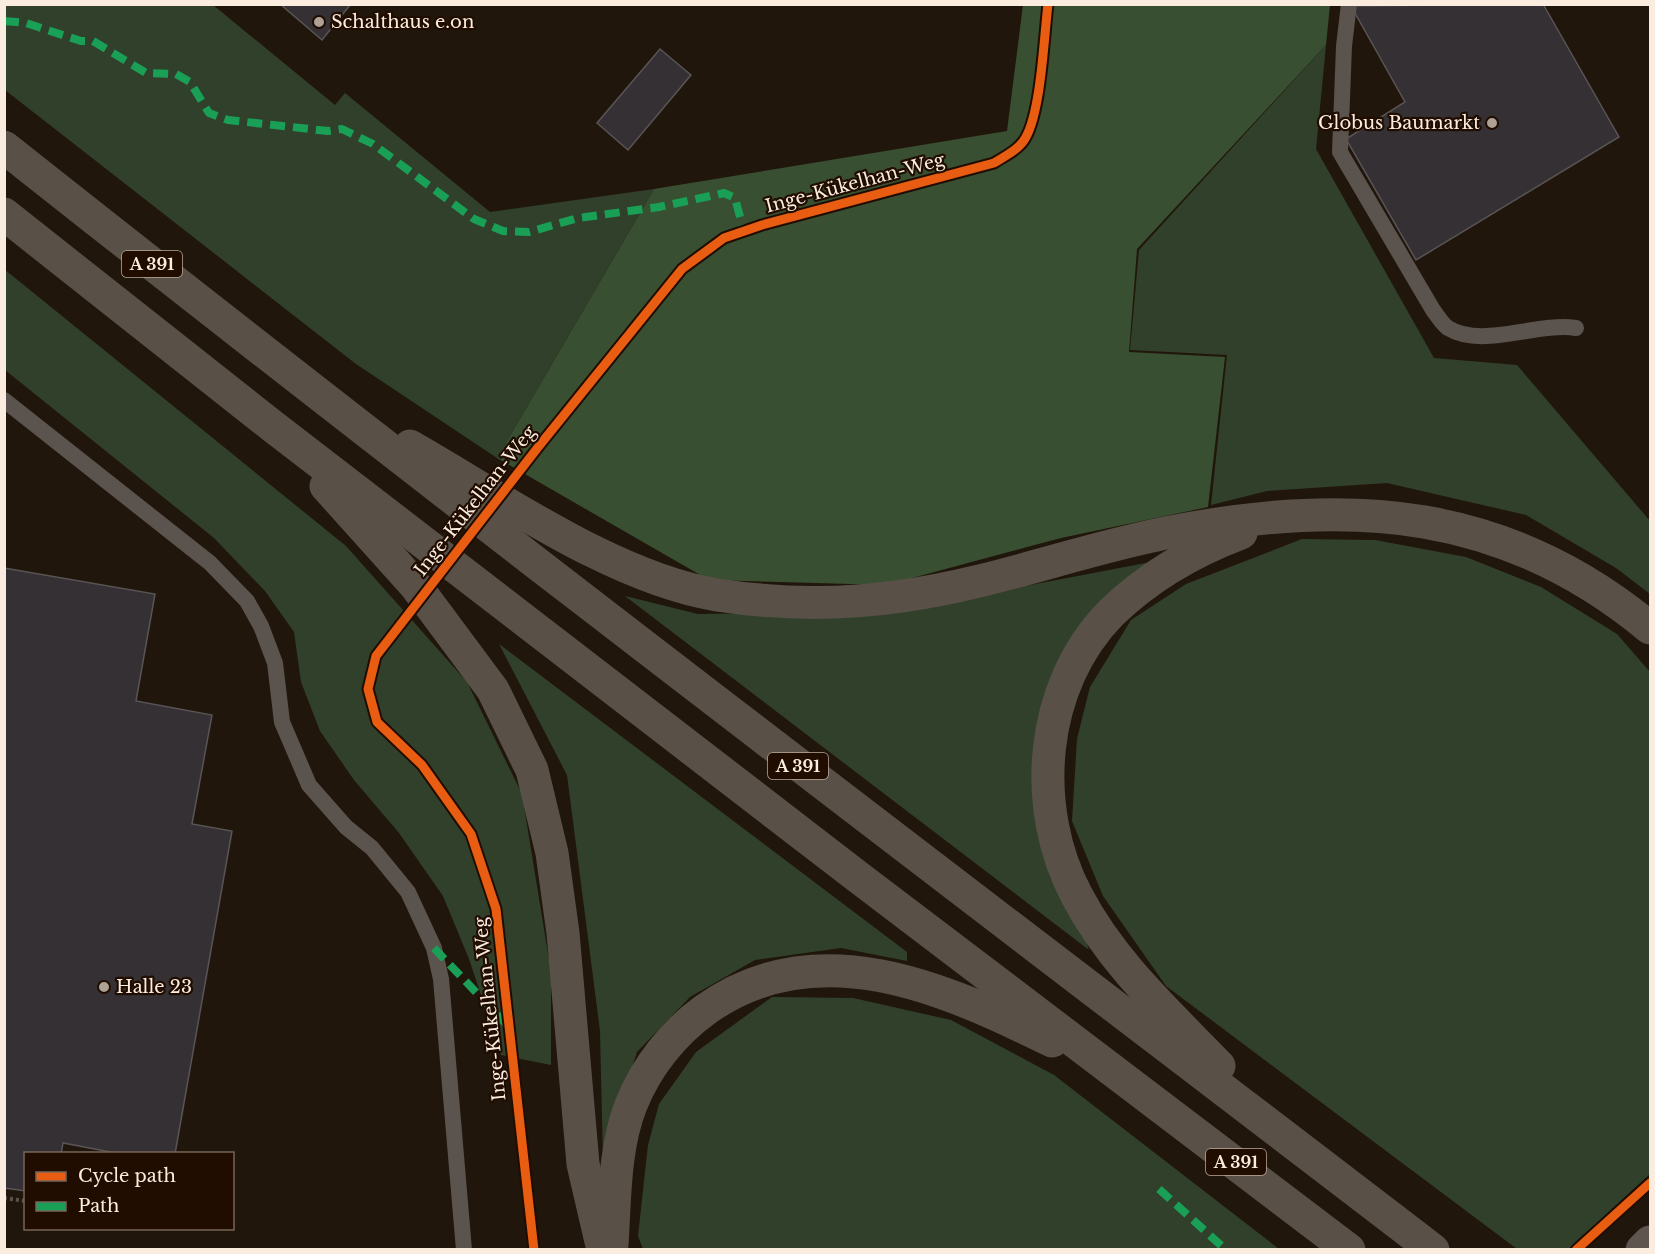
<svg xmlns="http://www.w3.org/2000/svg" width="1655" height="1254" viewBox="0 0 1655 1254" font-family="'Libre Baskerville',serif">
<rect width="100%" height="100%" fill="#21160b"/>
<!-- green -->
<g fill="#31402b">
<path d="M4 5H213L335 105 345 93 490 212 654 189 497 458 356 364 5 90Z"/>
<path d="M1326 45 1316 149 1434 358 1517 365 1650 521V594L1616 568 1526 515 1387 483 1267 491 1211 505 1227 355 1130 350 1139 250Z"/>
<path d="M4 269 346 546 467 682 522 794 551 972V1065L501 1055 469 959 443 896 399 833 354 780 320 731 301 682 294 632 265 591 214 538 5 370Z"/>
<path d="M1302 539 1375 540 1466 557 1541 587 1617 634 1650 672V1174L1569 1249H1517L1166 986 1103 896 1072 821 1077 739 1090 687 1131 620 1186 584Z"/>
<path d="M1151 562 1094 612 1035 784 1089 950 625 596 698 614 888 612Z"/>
<path d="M499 644 907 952V961L841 948 755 960 690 997 637 1052 603 1160 600 1031 567 775Z"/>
<path d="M772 997 853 998 951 1020 1054 1075 1279 1249H643L638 1236 648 1145 659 1104 696 1052Z"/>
</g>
<!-- forest -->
<path fill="#394f31" d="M1023 5H1330L1326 45 1137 249 1129 352 1225 357 1208 507 1061 538 886 585 709 580 497 458 654 189 1007 131Z"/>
<!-- building -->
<g fill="#353033" stroke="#595455" stroke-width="1.5">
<path d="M280 4H349L350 5 322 40Z"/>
<path d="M1543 4 1619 137 1416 260 1346 139 1405 102 1351 6Z"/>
<path d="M660 49 691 75 628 150 597 123Z"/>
<path d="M4 568 155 594 136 701 212 715 192 824 232 831 175 1154H121L63 1143 61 1154H26V1191L4 1188Z"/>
</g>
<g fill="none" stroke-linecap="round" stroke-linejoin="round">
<!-- path -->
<path stroke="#5b534d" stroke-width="4" stroke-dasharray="3 3" stroke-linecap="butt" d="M4 1198 26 1201"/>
<!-- service -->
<g stroke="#5a534e" stroke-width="16">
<path d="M1349 4 1344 46 1340 152 1433 310C1437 315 1442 324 1448 328 1482 349 1536 322 1576 328"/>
<path d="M4 400 210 563 247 601 261 626 275 663 282 722 309 785 346 827 372 848 408 892 434 948 441 979 464 1250"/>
</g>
<!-- secondary -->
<path stroke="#5d554e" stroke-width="33" d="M1642 1250 1650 1242"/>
<!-- motorway -->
<g stroke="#595047" stroke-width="33">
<path d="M4 147C476 521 955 884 1433 1250"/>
<path d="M4 214 271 425 858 877 1349 1250"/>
<path d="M410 446C501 498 614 578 717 595 777 604 842 605 902 596 993 584 1081 549 1171 532 1350 497 1506 508 1650 628"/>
<path d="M326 486 415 585 493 690 532 770 552 853 563 933 583 1164 603 1250"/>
<path d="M1219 1066C1168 1013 1112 963 1077 896 1030 808 1039 686 1111 613 1148 577 1193 551 1241 533"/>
<path d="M612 1245C615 1199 614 1148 631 1105 646 1067 673 1033 705 1010 816 930 944 988 1052 1041"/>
</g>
<!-- quiet -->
<g stroke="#1a9f57" stroke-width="8" stroke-dasharray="15 8" stroke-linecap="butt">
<path d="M4 21 26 23 81 41H93L146 73 176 74 190 82 209 113 228 120 328 131 342 129 373 144 474 219 503 231 529 232 578 218 659 207 724 193 735 198 744 232"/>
<path d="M434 948 508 1026"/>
<path d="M1159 1189 1226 1250"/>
</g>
<defs>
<g id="cycleway">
<path d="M534 1250 496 909 471 834 422 765 377 722 368 689 376 656 539 446 682 269 724 238 762 225 994 163C1005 156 1020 149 1026 137 1041 110 1044 37 1048 4"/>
<path d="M1576 1250 1650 1183"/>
</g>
</defs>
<!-- cycleway casing -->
<use href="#cycleway" stroke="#200d00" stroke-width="13"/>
<!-- cycleway -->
<use href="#cycleway" stroke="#e95d12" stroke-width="9"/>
</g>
<!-- markers -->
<g fill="#aea195" stroke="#200d00" stroke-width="2">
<circle cx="319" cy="22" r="6"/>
<circle cx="1492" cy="123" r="6"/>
<circle cx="104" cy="987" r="6"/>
</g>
<g text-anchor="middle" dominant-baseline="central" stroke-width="4.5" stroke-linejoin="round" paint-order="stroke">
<!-- shield labels -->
<g fill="#200d00" stroke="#b9a99c" stroke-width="1.5">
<rect x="122" y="251" width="60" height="26" rx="4.5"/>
<rect x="768" y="753" width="60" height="26" rx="4.5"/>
<rect x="1206" y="1149" width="60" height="26" rx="4.5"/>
</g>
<g font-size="16" font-weight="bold" fill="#faecdf">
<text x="152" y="264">A 391</text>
<text x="798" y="766">A 391</text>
<text x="1236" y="1162">A 391</text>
</g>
<!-- poi labels -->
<g font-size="18" fill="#faecdf" stroke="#200d00" text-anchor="start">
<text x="331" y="22">Schalthaus e.on</text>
<text x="1480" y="123" text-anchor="end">Globus Baumarkt</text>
<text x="116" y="987">Halle 23</text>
</g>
<!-- street labels -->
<g font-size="18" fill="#faecdf" stroke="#200d00">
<text transform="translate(855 183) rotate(-15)">Inge-Kükelhan-Weg</text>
<text transform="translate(475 501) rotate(-52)">Inge-Kükelhan-Weg</text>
<text transform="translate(490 1009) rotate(-96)">Inge-Kükelhan-Weg</text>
</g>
</g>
<!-- border -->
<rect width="1655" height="1254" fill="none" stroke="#faecdf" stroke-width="12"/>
<!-- legend -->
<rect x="24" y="1152" width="210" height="78" fill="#200d00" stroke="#776659" stroke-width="1.5"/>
<rect x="36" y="1172" width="30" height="9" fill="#e95d12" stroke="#776659" stroke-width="1.5"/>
<text x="78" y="1182" font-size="18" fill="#faecdf">Cycle path</text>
<rect x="36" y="1202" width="30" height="9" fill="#1a9f57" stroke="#776659" stroke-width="1.5"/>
<text x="78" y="1212" font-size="18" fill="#faecdf">Path</text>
</svg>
